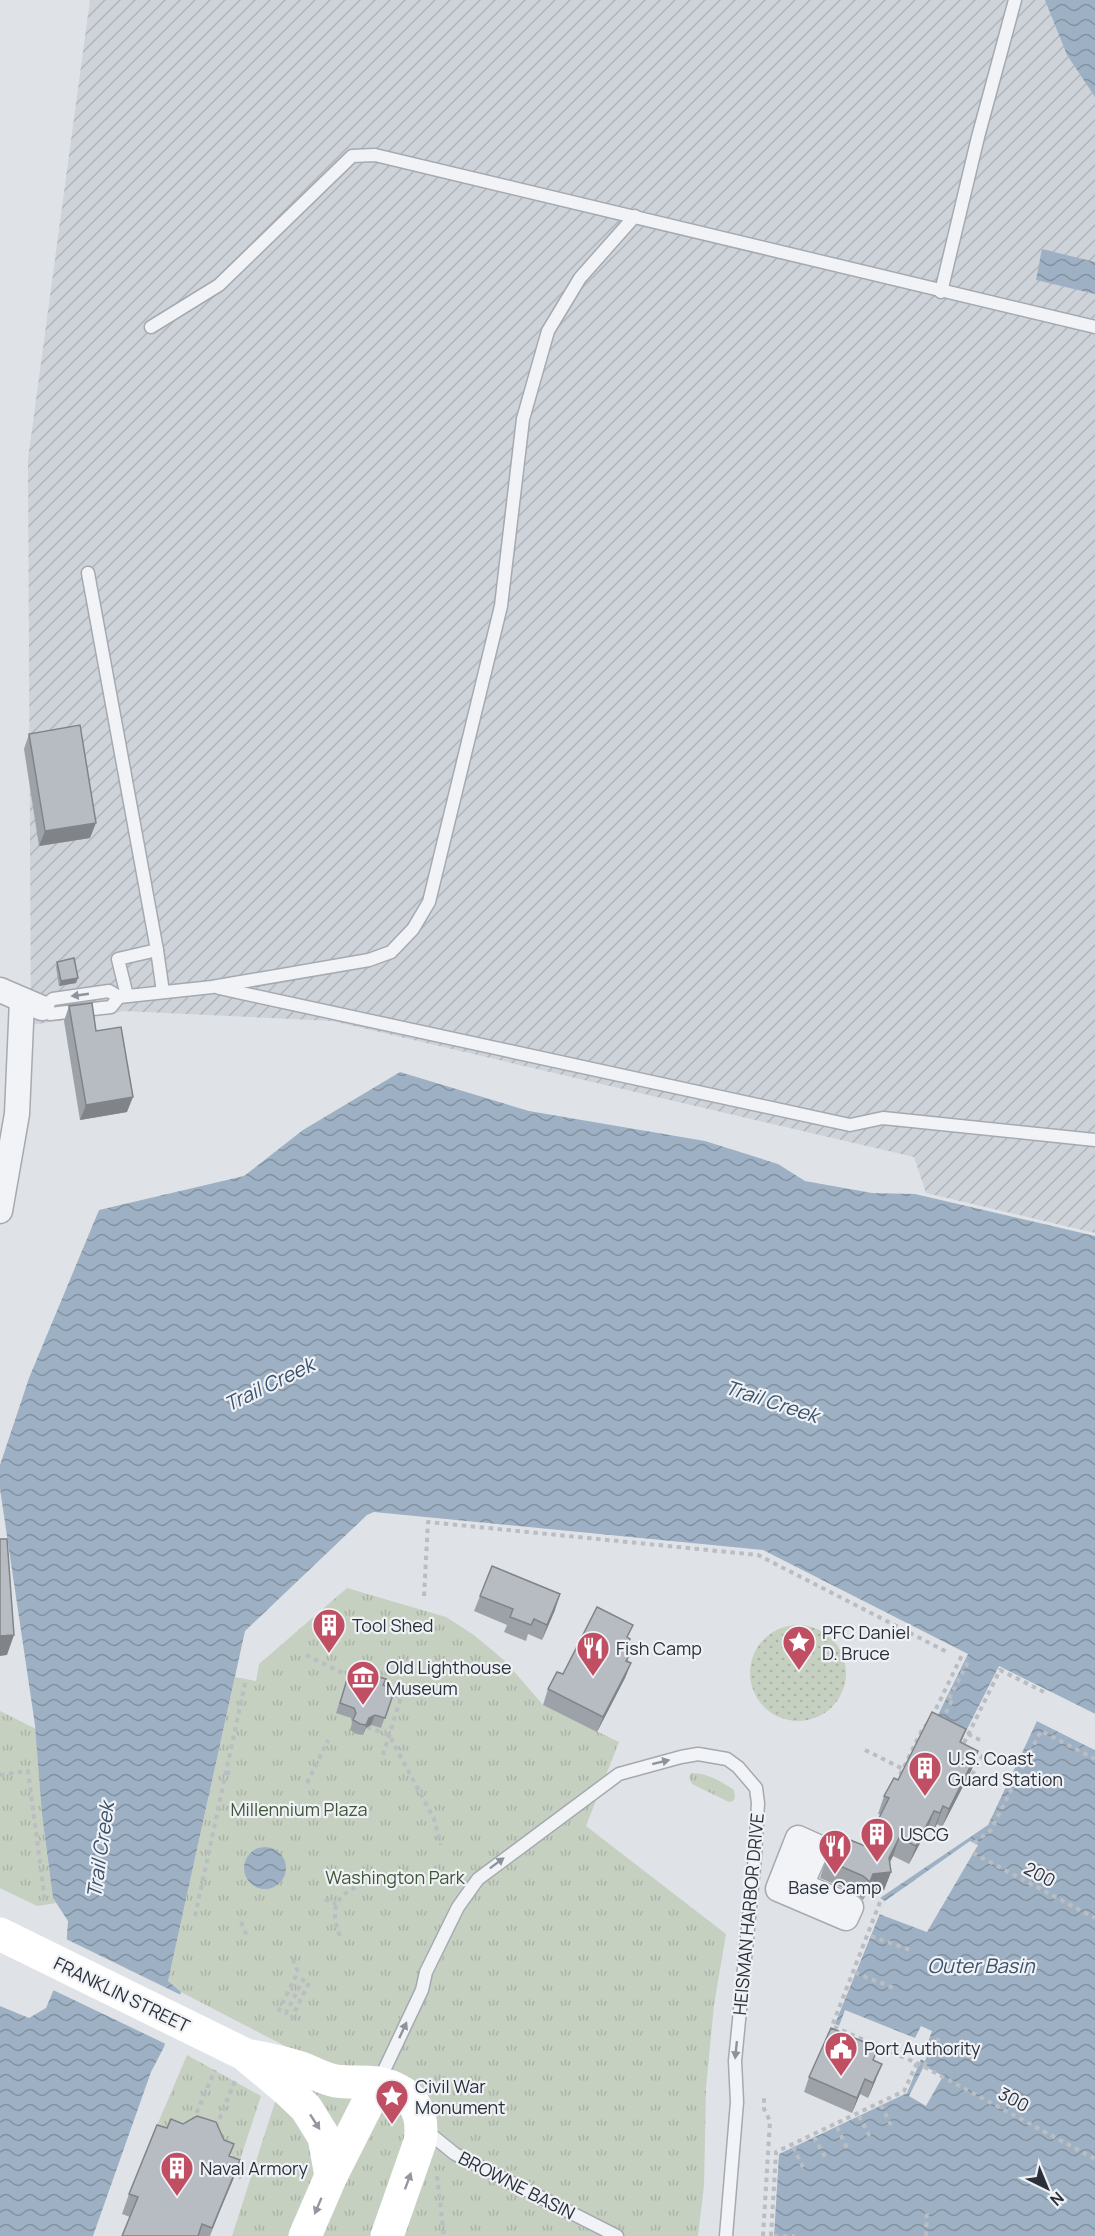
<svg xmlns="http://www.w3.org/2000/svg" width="1095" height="2236" viewBox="0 0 1095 2236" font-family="Manrope,sans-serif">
<defs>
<pattern id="industrial-furrows" width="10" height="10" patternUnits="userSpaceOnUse" patternTransform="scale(1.5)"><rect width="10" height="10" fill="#ced2d9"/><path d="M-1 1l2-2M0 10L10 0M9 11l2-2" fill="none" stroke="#b1b5bb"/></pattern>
<pattern id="grass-tufts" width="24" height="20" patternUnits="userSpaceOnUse" patternTransform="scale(1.5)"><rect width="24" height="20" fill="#c6d0c1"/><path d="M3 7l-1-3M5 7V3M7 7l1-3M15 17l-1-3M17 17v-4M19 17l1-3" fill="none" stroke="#aab3a7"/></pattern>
<pattern id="garden-dots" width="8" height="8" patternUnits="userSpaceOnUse" patternTransform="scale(1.5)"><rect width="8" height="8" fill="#c6d0c1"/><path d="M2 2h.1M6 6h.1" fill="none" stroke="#aab3a7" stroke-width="1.8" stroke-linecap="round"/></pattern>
<pattern id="water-waves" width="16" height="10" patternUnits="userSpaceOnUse" patternTransform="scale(1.5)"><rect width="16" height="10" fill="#9eb1c4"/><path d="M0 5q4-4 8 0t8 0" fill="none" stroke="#8191a0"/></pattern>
</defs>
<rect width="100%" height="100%" fill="#dfe3e7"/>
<!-- industrial -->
<path fill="url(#industrial-furrows)" d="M90 0H1095V1233L926 1193 914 1157 332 1021 124 1011 31 1025 28 459Z"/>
<!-- grass -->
<g fill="url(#grass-tufts)">
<path d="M347 1588 446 1617 474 1635 505 1661 543 1705 619 1742 586 1826 726 1934 714 2005 706 2088 704 2186 698 2236H232L275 2102 319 2061 285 2046 181 1992 168 1981 235 1677 256 1681 259 1664Z"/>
<path d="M0 1711 36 1729 42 1816 53 1898 56 1903 37 1906 0 1888Z"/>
<path d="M691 1773C707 1773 721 1781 734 1790L735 1798 733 1801 729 1802 692 1784 689 1778Z"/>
<path d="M187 2055 261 2096 238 2166 217 2130 192 2119 165 2129 155 2130Z"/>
</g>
<!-- garden -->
<circle fill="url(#garden-dots)" cx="798" cy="1673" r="48"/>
<!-- water -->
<g fill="url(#water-waves)">
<path d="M1045 0H1095V97L1067 55Z"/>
<path d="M1042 249 1095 262V294L1036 280Z"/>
<path d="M400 1072 529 1111 705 1141 778 1164 805 1181 872 1193 915 1194 1095 1236V1714L999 1666 963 1737 934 1723 968 1654 763 1550 374 1512 367 1515 245 1631 168 1981 181 1992 164 2047 151 2072 93 2236H0V2006L29 2018 46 2008 65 1963 68 1921 53 1898 42 1815 35 1725 0 1489V1465L29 1378 99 1210 244 1176 303 1130Z"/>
<path d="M1037 1721 1095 1750V2236H774L779 2154 907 2093 921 2059 835 2024 885 1901 880 1898 988 1825Z"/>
<circle cx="265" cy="1868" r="21"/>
</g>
<!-- pier -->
<g fill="#dfe3e7">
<path d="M1051 1692 1095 1714V1717L1050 1694Z"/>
<path d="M1038 1719 1095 1747V1750L1037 1721Z"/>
<path d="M970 1841 978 1845 927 1932 879 1914 885 1901Z"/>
<path d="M64 1938 183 1996 168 2045 51 1989 62 1962Z"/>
<path d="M845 2010 915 2038 921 2026 932 2031 928 2042 932 2044 925 2061 839 2026Z"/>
<path d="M924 2066 943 2076 926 2106 909 2096Z"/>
</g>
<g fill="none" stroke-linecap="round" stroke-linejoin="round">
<defs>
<g id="lane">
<path d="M941 292 978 137 1015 0"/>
<path d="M151 327 219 285 352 156 375 155 1095 327"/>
<path d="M88 573 157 950 118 959 127 996"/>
<path d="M157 950 163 992"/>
<path d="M219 988 850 1125 883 1118 1095 1140"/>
<path d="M119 997 111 1007 50 1014 42 1008 53 999 109 991 119 997 212 987 369 960 391 952 413 929 429 902 501 606 523 419 548 331 580 278 635 216"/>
<path d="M379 2081 422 1990 426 1972 458 1907 478 1879 619 1774 681 1757 698 1754 727 1759 738 1767 756 1788 758 1803 755 1856 735 2061 737 2102 726 2236"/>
<path d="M424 2129 455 2154 617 2236"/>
</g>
<g id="street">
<path d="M0 990 42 1008"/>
<path d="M0 1211 17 1114 22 1000"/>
<path d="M798 1838 818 1847 801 1885 851 1907 846 1918 778 1889Z"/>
</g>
</defs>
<!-- lane casing -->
<use href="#lane" stroke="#a5aab1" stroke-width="15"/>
<!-- street casing -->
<use href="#street" stroke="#a5aab1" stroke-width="27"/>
<!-- path -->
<g stroke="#babdc2" stroke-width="4" stroke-dasharray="4.5 4.5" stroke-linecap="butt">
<path d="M424 1596 428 1522 758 1555 947 1652"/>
<path d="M306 1655 351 1677"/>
<path d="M932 1717 962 1655"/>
<path d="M942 1721 951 1702 948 1701 968 1662"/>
<path d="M367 1727 389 1735 434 1819 441 1845"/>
<path d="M968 1734 980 1740"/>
<path d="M964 1743 1000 1670 1046 1693"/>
<path d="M865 1750 903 1769"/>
<path d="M383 1755 401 1697 389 1693"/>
<path d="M226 1772 235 1775"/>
<path d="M0 1775 28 1771 45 1901"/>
<path d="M972 1775 982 1757 974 1753"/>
<path d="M307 1783 328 1740"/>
<path d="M896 1783 923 1728 928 1724"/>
<path d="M974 1843 991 1830 1041 1731 1095 1759"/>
<path d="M973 1853 1095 1918"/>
<path d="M325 1899 336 1904"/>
<path d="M880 1902 832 2026 919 2064 1095 2159"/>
<path d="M195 1916 246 1679"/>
<path d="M241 1922 246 1934V1938"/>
<path d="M340 1936C328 1906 337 1893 367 1883"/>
<path d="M871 1936 910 1950"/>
<path d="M293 1959 298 1972 279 2010 286 2013 303 1980 309 1983 292 2017 298 2020"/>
<path d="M855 1973 897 1989"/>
<path d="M924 2066 940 2036"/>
<path d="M881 2105 893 2129"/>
<path d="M859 2116 871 2139"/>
<path d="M193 2121 215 2070"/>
<path d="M216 2127 235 2081"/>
<path d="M837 2127 848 2150"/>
<path d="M814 2137 827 2160"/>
<path d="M793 2147 805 2171"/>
<path d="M233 2171 241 2178"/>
<path d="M437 2176 444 2236"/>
<path d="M763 2236 770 2121 764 2109V2094"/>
<path d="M771 2236 776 2152 904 2091 917 2063"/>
<path d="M774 2236H795"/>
<path d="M926 2236 927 2210"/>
</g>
<!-- lane -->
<use href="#lane" stroke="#f2f3f6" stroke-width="12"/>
<!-- street -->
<use href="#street" stroke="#f2f3f6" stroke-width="24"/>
<!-- secondary -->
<g stroke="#fff" stroke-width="33">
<path d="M0 1934 244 2054 286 2089 306 2108 324 2137 331 2176"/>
<path d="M251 2056C268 2059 285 2063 301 2068 312 2072 324 2079 336 2081 349 2083 364 2081 377 2083 411 2089 425 2110 420 2142L387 2236"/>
<path d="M305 2236 331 2176 378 2083"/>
</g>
</g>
<!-- wall -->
<g fill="#9da2a8">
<path d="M29 734 90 838 39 846 24 749Z"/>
<path d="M57 962 76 983 59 986 56 967Z"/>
<path d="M69 1006 96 1031 127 1112 80 1120 64 1021Z"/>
<path d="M480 1596 555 1610 542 1640 528 1634 526 1641 504 1632 507 1625 474 1611Z"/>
<path d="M628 1638 630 1639 626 1649 628 1661 631 1663 625 1678 597 1732 543 1705 548 1689 563 1674Z"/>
<path d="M348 1676 367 1682 395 1689 381 1728 371 1725 366 1728 363 1735 356 1734 350 1730 352 1723 351 1718 336 1713Z"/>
<path d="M966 1729 961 1743 972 1769 942 1827 937 1824 933 1831 928 1828 909 1864 893 1856 890 1862 891 1872 884 1890 867 1892 863 1900 857 1894 820 1878 826 1860 865 1846 881 1815 878 1814 884 1796 898 1780Z"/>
<path d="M874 2060 876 2079 868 2098 860 2094 852 2113 804 2092 809 2077Z"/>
<path d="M230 2156 240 2160 210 2236H122L130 2217 122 2214 129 2194Z"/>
</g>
<!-- shaded-wall -->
<g fill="#808488">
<path d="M96 823 90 838 39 846 45 831Z"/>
<path d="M78 978 76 983 59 986 61 981Z"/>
<path d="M133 1097 127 1112 80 1120 86 1105Z"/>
<path d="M560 1594 555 1610 542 1640 547 1625Z"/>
<path d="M14 1635 7 1655 0 1656V1636Z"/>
<path d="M631 1663 625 1678 597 1732 603 1717Z"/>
<path d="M375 1715 371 1725 366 1728 363 1735 369 1718Z"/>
<path d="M978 1751 972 1769 942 1827 949 1809Z"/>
<path d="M943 1806 937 1824 933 1831 940 1813Z"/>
<path d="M934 1811 928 1828 909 1864 916 1846Z"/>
<path d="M899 1838 893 1856 884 1873 891 1872 884 1890 867 1892 863 1900 873 1874Z"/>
<path d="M882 2064 876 2079 868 2098 873 2083Z"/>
<path d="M865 2079 860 2094 852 2113 857 2098Z"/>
<path d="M240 2160 233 2180 209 2236Z"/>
</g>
<!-- building -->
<g fill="#b7bcc3" stroke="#808488" stroke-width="1.5">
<path d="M80 725 96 823 45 831 29 734Z"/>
<path d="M74 958 78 978 61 981 57 962Z"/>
<path d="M92 1003 96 1031 121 1027 133 1097 86 1105 69 1006Z"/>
<path d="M0 1539H7L14 1635 0 1636Z"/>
<path d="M492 1566 560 1594 547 1625 534 1619 531 1625 510 1617 513 1609 480 1596Z"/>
<path d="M597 1607 633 1625 627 1637 630 1639 625 1649 631 1652 626 1661 631 1663 603 1717 548 1689 557 1672 563 1674Z"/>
<path d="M370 1674 386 1679 383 1685 395 1689 385 1718 375 1715 369 1718 366 1725 360 1724 353 1720 356 1713 354 1708 340 1703 348 1676 367 1682Z"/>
<path d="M932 1712 966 1729 960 1742 978 1751 949 1809 943 1806 940 1813 934 1811 916 1846 899 1838 889 1858 891 1872 873 1874 870 1882 863 1876 826 1860 838 1835 865 1846 889 1798 884 1796 894 1778 898 1780Z"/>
<path d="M831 2028 878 2048 873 2060 882 2064 873 2083 865 2079 857 2098 809 2077Z"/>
<path d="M197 2116 216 2122 224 2140 234 2144 229 2156 240 2160 212 2228 202 2224 198 2236H122L138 2197 129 2194 157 2125 167 2128 171 2119 183 2124Z"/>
</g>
<!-- one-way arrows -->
<defs><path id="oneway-solid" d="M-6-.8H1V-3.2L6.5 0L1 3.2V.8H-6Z" transform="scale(1.5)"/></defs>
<g fill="#8e929a">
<use href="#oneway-solid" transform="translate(80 995) rotate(172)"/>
<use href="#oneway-solid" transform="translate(661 1762) rotate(-14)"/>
<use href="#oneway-solid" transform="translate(497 1863) rotate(-37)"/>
<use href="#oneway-solid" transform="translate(403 2030) rotate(-65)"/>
<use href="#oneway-solid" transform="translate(736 2050) rotate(96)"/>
</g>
<g fill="#94989e">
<use href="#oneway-solid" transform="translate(315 2122) rotate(57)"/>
<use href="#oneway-solid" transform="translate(408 2181) rotate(-70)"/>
<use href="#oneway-solid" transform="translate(318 2206) rotate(113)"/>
</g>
<!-- icons -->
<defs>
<symbol id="building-pin" viewBox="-11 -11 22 30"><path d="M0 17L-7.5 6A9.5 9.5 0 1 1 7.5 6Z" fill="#c14f64" stroke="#eff1f5"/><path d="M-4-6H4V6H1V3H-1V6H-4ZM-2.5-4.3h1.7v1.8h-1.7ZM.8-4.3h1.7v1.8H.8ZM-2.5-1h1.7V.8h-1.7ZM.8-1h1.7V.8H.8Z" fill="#fff"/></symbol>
<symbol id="sight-pin" viewBox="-11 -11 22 30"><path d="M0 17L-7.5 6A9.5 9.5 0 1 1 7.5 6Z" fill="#c14f64" stroke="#eff1f5"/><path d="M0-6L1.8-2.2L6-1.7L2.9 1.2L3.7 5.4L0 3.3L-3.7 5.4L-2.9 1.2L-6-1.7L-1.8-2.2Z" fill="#fff"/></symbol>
<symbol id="restaurant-pin" viewBox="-11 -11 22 30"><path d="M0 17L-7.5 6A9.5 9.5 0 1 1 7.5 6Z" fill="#c14f64" stroke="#eff1f5"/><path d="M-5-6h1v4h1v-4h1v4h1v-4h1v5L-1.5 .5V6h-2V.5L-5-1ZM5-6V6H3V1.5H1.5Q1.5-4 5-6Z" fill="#fff"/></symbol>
<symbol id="museum-pin" viewBox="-11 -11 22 30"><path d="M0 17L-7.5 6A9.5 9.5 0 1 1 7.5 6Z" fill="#c14f64" stroke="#eff1f5"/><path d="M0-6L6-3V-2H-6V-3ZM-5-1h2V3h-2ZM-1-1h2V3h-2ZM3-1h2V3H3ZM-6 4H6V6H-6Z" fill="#fff"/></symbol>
<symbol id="civic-pin" viewBox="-11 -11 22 30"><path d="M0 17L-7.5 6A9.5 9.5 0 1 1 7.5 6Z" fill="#c14f64" stroke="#eff1f5"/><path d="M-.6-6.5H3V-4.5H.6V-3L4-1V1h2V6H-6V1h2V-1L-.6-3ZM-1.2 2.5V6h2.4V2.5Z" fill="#fff"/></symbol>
</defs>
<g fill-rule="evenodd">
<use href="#building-pin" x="310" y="1606" width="38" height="52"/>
<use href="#sight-pin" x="780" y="1623" width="38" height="52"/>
<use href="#restaurant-pin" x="574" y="1629" width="38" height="52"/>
<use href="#museum-pin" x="344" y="1658" width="38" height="52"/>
<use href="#building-pin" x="906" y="1749" width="38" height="52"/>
<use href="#building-pin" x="858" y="1815" width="38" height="52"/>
<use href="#restaurant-pin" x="816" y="1827" width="38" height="52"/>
<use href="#civic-pin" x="822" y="2029" width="38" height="52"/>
<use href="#sight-pin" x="373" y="2077" width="38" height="52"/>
<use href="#building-pin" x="158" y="2149" width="38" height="52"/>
</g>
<g text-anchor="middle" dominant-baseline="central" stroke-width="4.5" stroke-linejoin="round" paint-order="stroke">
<!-- poi labels -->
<g font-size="18" fill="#2a313d" stroke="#eff1f5" text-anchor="start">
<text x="352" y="1625">Tool Shed</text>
<text x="822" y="1632">PFC Daniel<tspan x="822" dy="21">D. Bruce</tspan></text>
<text x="616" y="1648">Fish Camp</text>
<text x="386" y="1667">Old Lighthouse<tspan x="386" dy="21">Museum</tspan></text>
<text x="948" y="1758">U.S. Coast<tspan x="948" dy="21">Guard Station</tspan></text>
<text x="900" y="1834">USCG</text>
<text x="835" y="1887" text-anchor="middle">Base Camp</text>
<text x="864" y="2048">Port Authority</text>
<text x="415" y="2086">Civil War<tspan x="415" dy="21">Monument</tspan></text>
<text x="200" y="2168">Naval Armory</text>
</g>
<!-- park labels -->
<g font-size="18" fill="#3f5738" stroke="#eff1f5">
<text x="299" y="1809">Millennium Plaza</text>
<text x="395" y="1877">Washington Park</text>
</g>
<!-- street labels -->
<g font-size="18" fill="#2a313d" stroke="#eff1f5">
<text transform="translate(1040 1874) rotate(28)">200</text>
<text transform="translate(748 1914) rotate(-85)">HEISMAN HARBOR DRIVE</text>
<text transform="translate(122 1994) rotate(26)">FRANKLIN STREET</text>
<text transform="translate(1014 2099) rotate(28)">300</text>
<text transform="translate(517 2185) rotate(27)">BROWNE BASIN</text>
</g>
<!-- water labels -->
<g font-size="20" font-style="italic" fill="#38516d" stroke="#eff1f5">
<text transform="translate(269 1384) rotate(-26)">Trail Creek</text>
<text transform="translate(772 1401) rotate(18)">Trail Creek</text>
<text transform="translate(100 1850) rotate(-82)">Trail Creek</text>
<text x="981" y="1965">Outer Basin</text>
</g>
</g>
<!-- north arrow -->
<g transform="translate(1047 2188) rotate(137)" stroke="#eff1f5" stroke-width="4.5" paint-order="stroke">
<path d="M0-4.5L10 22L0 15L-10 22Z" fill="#2a313d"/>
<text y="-9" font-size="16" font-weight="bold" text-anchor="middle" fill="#2a313d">N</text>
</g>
</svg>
